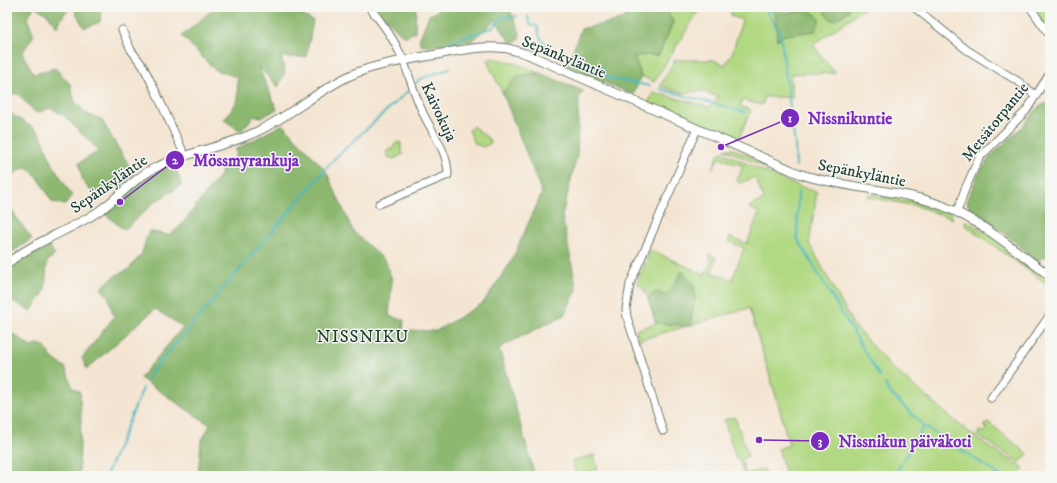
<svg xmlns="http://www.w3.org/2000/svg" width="1057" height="483" viewBox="0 0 1057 483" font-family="'IM FELL DW Pica',serif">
<rect width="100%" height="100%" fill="#f6f6f2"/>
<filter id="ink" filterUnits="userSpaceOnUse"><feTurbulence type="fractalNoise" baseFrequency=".025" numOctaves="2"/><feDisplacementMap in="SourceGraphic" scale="8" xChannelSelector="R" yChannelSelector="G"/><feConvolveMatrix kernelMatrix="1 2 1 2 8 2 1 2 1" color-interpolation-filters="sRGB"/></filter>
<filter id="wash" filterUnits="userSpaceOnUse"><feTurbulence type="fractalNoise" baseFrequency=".012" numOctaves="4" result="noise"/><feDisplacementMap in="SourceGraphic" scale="16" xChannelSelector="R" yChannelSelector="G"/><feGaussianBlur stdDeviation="0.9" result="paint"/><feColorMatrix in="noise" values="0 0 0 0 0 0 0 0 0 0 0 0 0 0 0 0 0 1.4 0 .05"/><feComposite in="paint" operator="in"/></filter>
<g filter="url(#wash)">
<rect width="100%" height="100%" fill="#f4e5d2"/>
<!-- green -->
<g fill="#b1d882" stroke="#688a5b">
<path d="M665 7H701L654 82 641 76 634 55H659L673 22Z"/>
<path d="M731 7H773L771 9 776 17 777 40 785 35 815 31 819 18 806 7H828L829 9 849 11 848 7H866L813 45 835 73 790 74 793 98C783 96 774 99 765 96L762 105 743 100 740 106 751 110 737 142 668 110 648 104 653 92 709 107 719 97 702 91 683 93 660 86 675 60H713L725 65 733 51 742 20 731 16Z"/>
<path d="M1033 7H1050V33Z"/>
<path d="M492 58 512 62 540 73C521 75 513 76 503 94L487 61Z"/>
<path d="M473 126 487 137 491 143 483 147 475 144 469 130Z"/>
<path d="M398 142 401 143V150L403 154 394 159 388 157 386 152 389 149 393 150 394 145Z"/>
<path d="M724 149H734L786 172V176Z"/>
<path d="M722 152 790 183 817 192 809 243 853 324 889 365 961 426 992 449 1024 468 1018 476H781L786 474 778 449 789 445 778 403 749 308 639 340 636 330 656 323 645 291 637 283 651 250 705 275 712 259 709 258 710 254 716 258 712 272 732 280 744 248 728 241 730 237 747 244 759 212 749 208 751 205 764 200 755 177 740 183 737 181 743 166 719 158 712 169 719 153Z"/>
<path d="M869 194 914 201 951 213 953 219 917 206 867 197Z"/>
<path d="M966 221 985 232 1050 280V286L965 225 964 223Z"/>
<path d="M735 417 748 456 741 459 746 474 764 469 766 476H744L738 457 736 458 724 420Z"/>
<path d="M988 422 1028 454 1020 463 977 435 980 430 983 433 987 429 984 426Z"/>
<path d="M594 455 598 469 577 476 572 461Z"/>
</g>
<!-- forest -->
<g fill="#8cb870" stroke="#567a52">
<path d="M7 7H34L27 18 34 35 22 53 34 74 55 68 70 84 75 102 87 114 101 119 134 174 120 187 94 194 83 182 79 163 99 151 62 114 50 108 36 113 18 94H7Z"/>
<path d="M36 7H72L64 14 57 27 48 15Z"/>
<path d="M73 7H101L100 22 84 28Z"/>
<path d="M212 7H287L313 21 306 57H281L285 72 278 87 258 66 277 109 263 117 254 116 241 131 224 120 238 100 237 77 215 70 182 36 213 9Z"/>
<path d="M375 7H416L415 32 404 37Z"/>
<path d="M439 7H512L510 10 520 32 519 40 511 43 495 20 472 41 446 45 422 46 419 40 429 15 436 12Z"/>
<path d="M623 7H637L638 15 658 7H665L673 22 659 55 634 56 641 76 633 95 567 66 581 29 625 19Z"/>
<path d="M773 7 784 12 799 11 806 7 819 18V23L815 31 785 35 777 40 776 17 771 9Z"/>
<path d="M828 7H848L849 11 833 21 824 13 829 9Z"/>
<path d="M540 73 583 91 579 97 577 155 562 216 577 290 564 315 499 348 535 476H198L201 442 210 425 140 378 183 327 155 309 87 369 82 358 114 317 108 296 101 288 116 275 128 270 141 255 149 231 168 235 179 228 220 175 225 165 237 155 235 150 283 124 326 171 353 231 386 262 392 280 389 316 404 320 403 330 436 331 483 303 511 262 542 193 503 94C513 76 521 75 540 73Z"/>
<path d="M1050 103V254L1037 261 1003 232 974 213 968 205 967 199 978 175 990 157 1022 127 1040 105Z"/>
<path d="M7 111 38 131 43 140 52 163 72 196 65 205 52 202 38 177 26 167 7 178Z"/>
<path d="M172 164 175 167 182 185 156 201 124 230 104 213C126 193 145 176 172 164Z"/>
<path d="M7 204 32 239 7 255Z"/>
<path d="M47 243 55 255 47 261 45 291 31 311 7 298V268Z"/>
<path d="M682 271 694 284 695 299 690 326 656 323 648 298 655 292 667 295Z"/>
<path d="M7 333 15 335 31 347 38 344 44 346 52 358 65 367 73 388 80 392 81 416 79 476H7Z"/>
</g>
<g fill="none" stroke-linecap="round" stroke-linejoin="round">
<!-- stream -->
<g stroke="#47b7bf" stroke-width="2">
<path d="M764 7 780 32 795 144 796 166"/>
<path d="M528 16 530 24 538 27 539 36 550 50 561 53"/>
<path d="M447 47 446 45 460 38 492 28 502 17 517 16"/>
<path d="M571 55 580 57 588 67H601L608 78 650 86"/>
<path d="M416 83 420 79 449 69V67"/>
<path d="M660 89 745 112"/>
<path d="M798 191 797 238 880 377"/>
<path d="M146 382 148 376 335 158 408 91"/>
<path d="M885 384 889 392 924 426"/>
<path d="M106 476 143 388"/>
<path d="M894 476 924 426 1001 476"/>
</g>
</g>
</g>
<g filter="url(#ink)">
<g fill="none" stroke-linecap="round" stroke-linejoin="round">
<defs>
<g id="minor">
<path d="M369 7C381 21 393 38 401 55 409 74 414 94 423 113 432 133 448 151 448 175L379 204"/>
<path d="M914 7 967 50 1019 82 1036 96"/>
<path d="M1030 7 1050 36"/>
<path d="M122 30 131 50 143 66 156 92 185 156"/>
<path d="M957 212 965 189 979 158 1026 111 1050 73"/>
<path d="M991 398 1050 315"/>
<path d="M663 431 627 317 626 309 630 284 697 129"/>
</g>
<path id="tertiary" d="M7 264C34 241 70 231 99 211 120 197 135 176 159 166 190 151 225 147 256 132 288 117 315 93 347 77 372 65 401 61 428 56 453 52 479 45 504 48 512 49 519 52 527 54L800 174C842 188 887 188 929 201 975 215 1012 248 1050 276"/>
</defs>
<!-- minor casing -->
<use href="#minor" stroke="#6a786b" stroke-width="9"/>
<!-- tertiary casing -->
<use href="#tertiary" stroke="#6a786b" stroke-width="10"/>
<!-- minor -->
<use href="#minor" stroke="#fff" stroke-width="7"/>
<!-- tertiary -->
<use href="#tertiary" stroke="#fff" stroke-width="8"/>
</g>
</g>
<g text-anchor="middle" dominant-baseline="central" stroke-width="3" stroke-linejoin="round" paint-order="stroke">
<!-- street labels -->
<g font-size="16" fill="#1f3d34" stroke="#f6f6f2">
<text transform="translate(564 57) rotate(22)">Sepänkyläntie</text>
<text transform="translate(439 112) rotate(65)">Kaivokuja</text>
<text transform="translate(995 122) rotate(-51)">Metsätorpantie</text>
<text transform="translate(862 173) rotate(11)">Sepänkyläntie</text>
<text transform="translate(109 184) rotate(-35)">Sepänkyläntie</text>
</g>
<!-- neighbourhood labels -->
<g font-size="17" letter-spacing="1" fill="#1f3d34" stroke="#f6f6f2">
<text x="363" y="337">NISSNIKU</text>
</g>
</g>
<!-- callouts -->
<path fill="none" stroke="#7b2cbf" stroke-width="1.5" d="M721 147L790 118M120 202L175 160M759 440L820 441"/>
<g fill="#7b2cbf" stroke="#f6f6f2" stroke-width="1.5">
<circle cx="721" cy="147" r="4"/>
<circle cx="120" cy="202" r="4"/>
<circle cx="759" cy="440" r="4"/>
<circle cx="790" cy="118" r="10"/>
<circle cx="175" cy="160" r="10"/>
<circle cx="820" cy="441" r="10"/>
</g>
<g font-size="12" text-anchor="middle" font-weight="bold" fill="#fff">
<text x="790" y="122">1</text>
<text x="175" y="164">2</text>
<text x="820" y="445">3</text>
</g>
<g font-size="17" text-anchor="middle" font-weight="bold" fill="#7b2cbf" stroke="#f6f6f2" stroke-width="3" stroke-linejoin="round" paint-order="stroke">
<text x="850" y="124">Nissnikuntie</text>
<text x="246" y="166">Mössmyrankuja</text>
<text x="905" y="447">Nissnikun päiväkoti</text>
</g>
<!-- margin -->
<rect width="1057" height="483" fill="none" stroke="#f6f6f2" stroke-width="24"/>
</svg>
